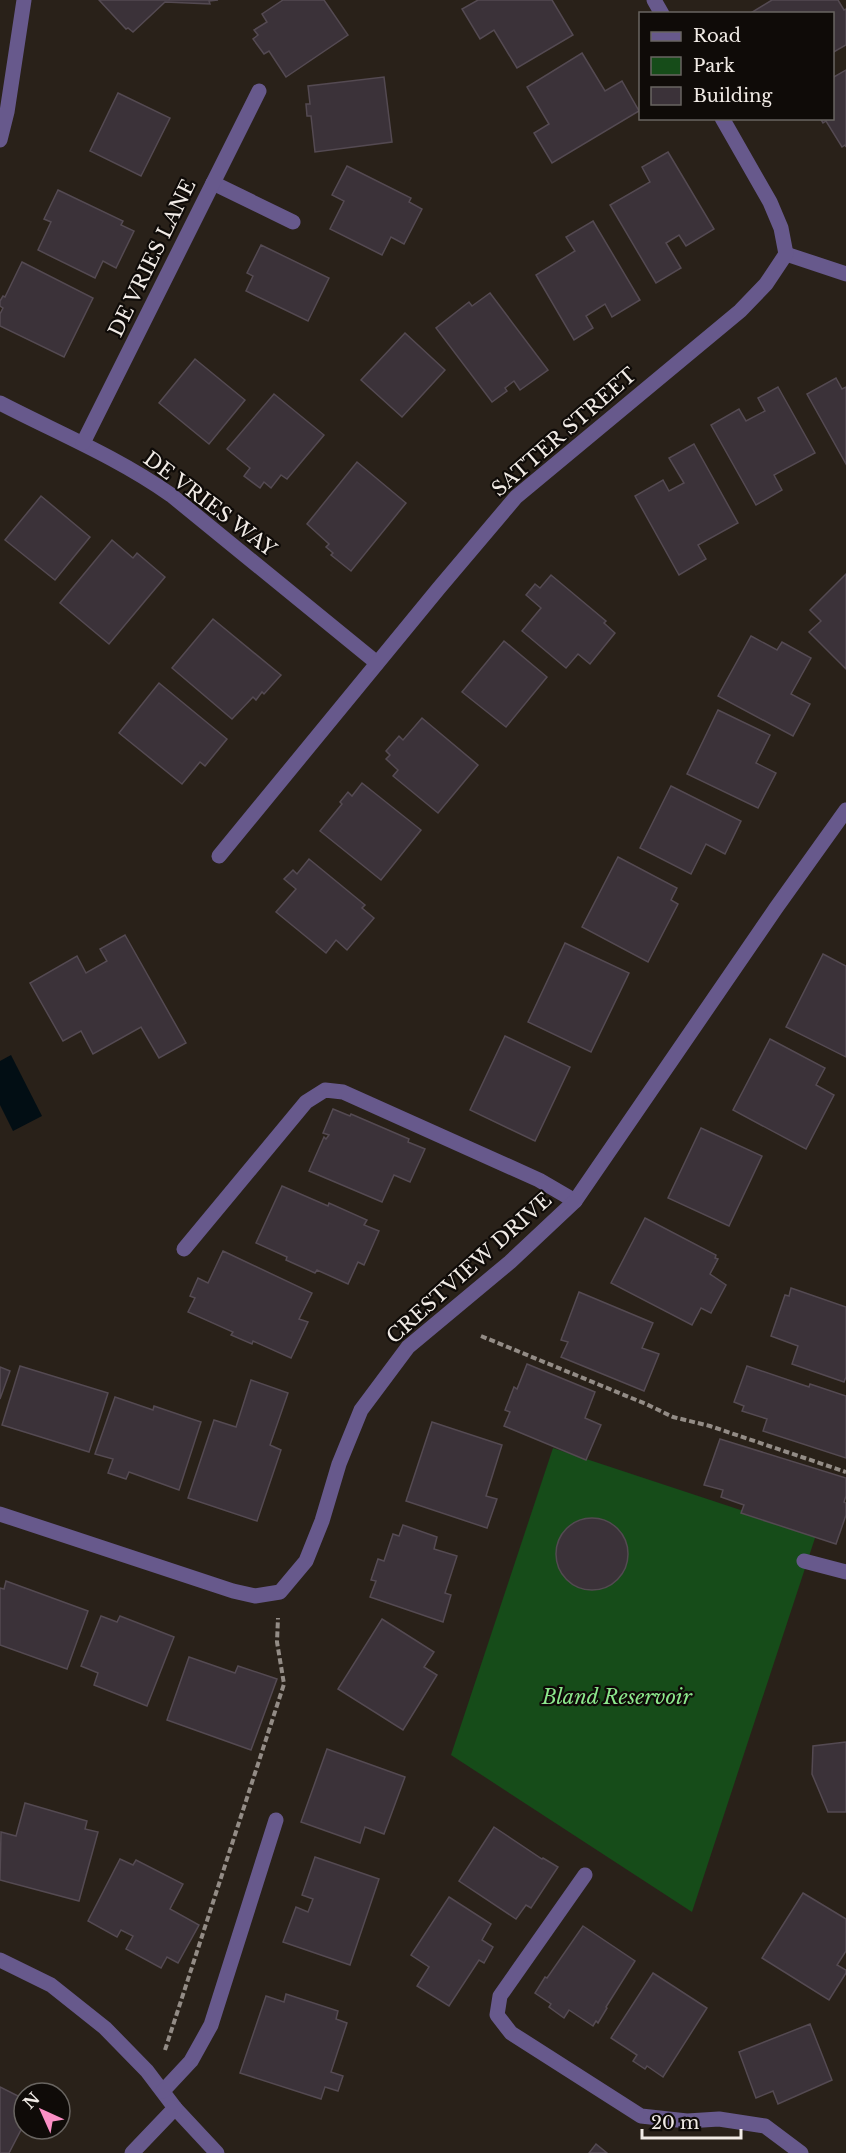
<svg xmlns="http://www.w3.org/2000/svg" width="846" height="2153" viewBox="0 0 846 2153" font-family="'Libre Baskerville',serif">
<rect width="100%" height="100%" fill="#292119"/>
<!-- green -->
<path fill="#164c19" d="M553 1448 816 1535 692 1912 451 1755Z"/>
<!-- water -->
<path fill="#020e14" d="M11 1055 42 1116 13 1131 0 1105V1061Z"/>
<!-- building -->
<g fill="#3b3239" stroke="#544a52" stroke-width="1.5">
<path d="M99 0H218L209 1 210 4 165 2 133 32 128 28 126 29Z"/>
<path d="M283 0H324L348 35 286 77 269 51 264 54 253 39 258 35 254 30 267 22 262 14Z"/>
<path d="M478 0H552L573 35 517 68 494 30 480 39 462 9Z"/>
<path d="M772 0H838L844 10 846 9V45L832 53V14H749Z"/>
<path d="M582 53 605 91 622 81 639 111 552 163 534 133 549 124 527 87Z"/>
<path d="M846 70V147L845 145 842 147 826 121 823 123 820 118H832V78Z"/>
<path d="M384 77 392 142 315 152 311 116H307L306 104H310L308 86Z"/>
<path d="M118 93 170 118 141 176 90 151Z"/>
<path d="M668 152 714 229 686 246 679 235 666 243 681 268 656 283 610 205 650 182 642 167Z"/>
<path d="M347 166 411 198 409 202 422 209 404 244 391 237 382 255 330 229 344 201 332 195Z"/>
<path d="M58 190 123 221 121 225 134 231 116 268 103 261 95 278 38 250 51 222 44 219Z"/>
<path d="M593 221 640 300 612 317 605 304 586 316 593 328 574 340 536 275 575 251 566 237Z"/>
<path d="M261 245 329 278 308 321 246 291 253 276 247 273Z"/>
<path d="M22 262 93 298 64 357 0 326V314L3 308 0 306V301L3 296 5 297Z"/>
<path d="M490 293 548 370 520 390 514 381 505 388 507 391 492 402 436 328 469 302 472 306Z"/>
<path d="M405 333 445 370 402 417 361 380Z"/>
<path d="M195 359 245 400 209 444 159 403Z"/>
<path d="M836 378 842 389 846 387V464L807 394Z"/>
<path d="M778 387 815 453 774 475 782 490 756 505 711 425 739 409 746 421 765 411 758 398Z"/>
<path d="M274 394 324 435 287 479 281 475 271 488 264 482 260 488 244 476 250 468 227 449Z"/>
<path d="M694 444 738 523 698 545 706 559 679 575 635 496 663 480 669 491 684 483 669 458Z"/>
<path d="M357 462 406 503 351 571 331 555 333 553 326 547 329 544 307 524Z"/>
<path d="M41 496 90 537 55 580 5 540Z"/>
<path d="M112 540 133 558 137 553 165 577 109 644 60 603Z"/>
<path d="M846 574V669L809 632 821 621 810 610Z"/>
<path d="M551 575 606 621 604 623 615 633 590 664 578 654 566 668 522 631 541 608 526 595 535 584 540 588Z"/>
<path d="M213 619 281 675 264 694 262 692 256 700 253 697 232 719 172 668Z"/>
<path d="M751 636 777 650 782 642 811 658 791 694 810 704 793 736 718 696Z"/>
<path d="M504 641 547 677 506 727 462 692Z"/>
<path d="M159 683 227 739 205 766 200 762 182 784 119 733Z"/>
<path d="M718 710 770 735 756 763 776 773 758 808 687 774Z"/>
<path d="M422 718 478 765 438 813 393 776 398 770 386 759 390 755 386 751 399 736 403 740Z"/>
<path d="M362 783 421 830 381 880 320 831 342 804 340 802 348 792 352 796Z"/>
<path d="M671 786 741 821 725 854 706 844 691 874 640 848Z"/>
<path d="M618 857 677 888 671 900 678 904 648 962 582 927Z"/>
<path d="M309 859 365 905 362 908 374 918 347 950 336 940 326 953 276 912 296 889 284 879 293 870 297 874Z"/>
<path d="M125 935 186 1043 159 1058 141 1027 93 1054 81 1031 63 1041 30 983 77 956 86 973 107 961 100 949Z"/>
<path d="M565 943 629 973 591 1052 528 1022Z"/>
<path d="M823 954 846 966V1057L786 1027Z"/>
<path d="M505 1036 570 1067 535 1141 470 1110Z"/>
<path d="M770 1039 825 1068 816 1085 834 1095 806 1149 733 1110Z"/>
<path d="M333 1109 350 1116 351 1114 409 1139 408 1142 425 1149 410 1182 394 1175 382 1202 309 1171 324 1137 326 1139 329 1135 323 1133Z"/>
<path d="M701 1128 762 1156 729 1226 668 1198Z"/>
<path d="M282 1186 328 1206 329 1203 367 1220 364 1225 379 1231 364 1265 358 1262 348 1284 317 1270 315 1273 286 1260 287 1257 256 1243Z"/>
<path d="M645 1218 716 1255 715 1258 718 1259 710 1274 726 1285 711 1313 701 1308 692 1325 611 1283Z"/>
<path d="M223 1251 312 1293 299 1319 308 1322 291 1358 253 1341 252 1344 231 1335 233 1332 188 1312 195 1298 190 1296 198 1278 208 1283Z"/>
<path d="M791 1288 846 1307V1377L844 1382 792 1364 798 1346 771 1336 785 1295 789 1296Z"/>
<path d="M579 1292 653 1323 642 1348 659 1354 644 1391 561 1357 568 1342 561 1340Z"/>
<path d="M527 1364 595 1392 585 1418 601 1425 586 1460 504 1426 510 1412 505 1410 514 1387 517 1389Z"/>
<path d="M20 1366 108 1393 89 1452 2 1425Z"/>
<path d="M747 1366 809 1387 810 1384 846 1396V1458L763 1431 767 1419 742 1411 744 1406 734 1402Z"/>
<path d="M0 1367 10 1371 0 1399Z"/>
<path d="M251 1380 288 1393 270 1445 281 1450 257 1521 188 1498 214 1420 236 1427Z"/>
<path d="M115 1397 153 1410 154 1406 201 1422 179 1490 129 1472 126 1479 108 1473 113 1459 95 1454Z"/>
<path d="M432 1422 502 1445 486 1496 497 1499 487 1528 406 1501Z"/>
<path d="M720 1439 846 1478V1496L844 1502 846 1503V1515L836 1544 741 1513 744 1505 721 1497 723 1490 704 1485Z"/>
<circle cx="592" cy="1554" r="36"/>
<path d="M403 1525 437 1537 434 1549 457 1556 445 1593 451 1595 443 1622 370 1597 376 1581 371 1580 378 1559 384 1561 393 1534 399 1536Z"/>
<path d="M6 1581 88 1611 67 1669 0 1645V1588L4 1589Z"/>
<path d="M101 1616 117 1622 120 1616 174 1637 147 1706 94 1685 98 1673 81 1666Z"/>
<path d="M382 1619 434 1652 424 1667 437 1675 403 1730 338 1689Z"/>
<path d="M189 1657 235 1673 238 1666 277 1679 251 1750 167 1720Z"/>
<path d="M846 1742V1812H828L812 1774 813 1746Z"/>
<path d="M327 1749 405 1777 384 1834 365 1827 360 1843 301 1822Z"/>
<path d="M25 1803 87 1821 85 1829 98 1832 79 1901 0 1880 1 1832 16 1836Z"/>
<path d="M494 1827 542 1859 543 1858 558 1867 531 1908 526 1905 516 1919 459 1881Z"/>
<path d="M315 1857 379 1879 350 1965 283 1942 296 1907 308 1912 313 1899 302 1895Z"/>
<path d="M120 1859 133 1865 136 1860 183 1884 170 1909 199 1925 178 1963 167 1957 161 1968 126 1949 133 1936 121 1930 117 1937 88 1921Z"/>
<path d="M803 1893 846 1919V1951L837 1965 846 1970V1973L829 2000 762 1958Z"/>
<path d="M449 1897 491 1924 482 1940 493 1947 484 1963 479 1960 449 2006 417 1986 429 1967 411 1955Z"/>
<path d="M583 1926 635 1961 606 2007 607 2008 598 2023 596 2021 593 2026 569 2010 564 2018 549 2007 551 2004 535 1993 545 1977 547 1978Z"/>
<path d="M653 1973 707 2008 663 2077 647 2066 645 2069 633 2061 637 2055 611 2038Z"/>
<path d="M286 1994 338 2011 336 2019 347 2023 331 2072 343 2076 338 2091 325 2087 321 2099 240 2073 266 1996 284 2002Z"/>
<path d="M810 2024 832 2080 778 2104 773 2091 756 2098 739 2052Z"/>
<path d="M0 2087 24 2099V2124L9 2153H0Z"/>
<path d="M596 2144 607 2153H589Z"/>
</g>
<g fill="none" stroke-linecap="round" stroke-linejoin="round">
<!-- path -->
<g stroke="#938c86" stroke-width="4" stroke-dasharray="6 3" stroke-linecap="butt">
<path d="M481 1336 646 1404 673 1417 710 1426 846 1472"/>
<path d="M165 2050 284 1684 277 1642 278 1618"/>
</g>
<!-- minor -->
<g stroke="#67598c" stroke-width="15">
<path d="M654 0 662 14"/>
<path d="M0 140 7 112 24 0"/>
<path d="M213 183 293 222"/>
<path d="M786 254 846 274"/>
<path d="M0 403C58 433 117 457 171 495L377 663"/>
<path d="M83 443 259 91"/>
<path d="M219 856 439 588 516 497 740 311 766 284 786 254 781 228 770 202 722 118"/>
<path d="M184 1249 306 1102 325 1090 343 1092 539 1180 575 1201"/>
<path d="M0 1514 233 1591 255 1596 280 1592 306 1561 322 1521 339 1464 361 1410 408 1347 510 1262 575 1201 776 908 846 810"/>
<path d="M804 1561 846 1572"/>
<path d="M585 1875 500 1996 497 2015 511 2033 641 2116 687 2121 719 2119 765 2126 801 2153"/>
<path d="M0 1960 51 1985 105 2028 147 2071 175 2108 217 2153"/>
<path d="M163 2091 191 2061 211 2025 276 1820"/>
<path d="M132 2153 175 2108"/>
</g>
</g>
<g text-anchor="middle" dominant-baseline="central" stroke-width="4.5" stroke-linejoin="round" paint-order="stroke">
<!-- street labels -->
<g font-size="20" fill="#f1ebe6" stroke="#0f0b08">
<text transform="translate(152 258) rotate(-64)">DE VRIES LANE</text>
<text transform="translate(564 432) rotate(-41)">SATTER STREET</text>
<text transform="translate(210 504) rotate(37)">DE VRIES WAY</text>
<text transform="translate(469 1268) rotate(-42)">CRESTVIEW DRIVE</text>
</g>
<!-- park labels -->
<g font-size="20" font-style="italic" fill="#8ce88c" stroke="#0f0b08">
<text x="617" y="1697">Bland Reservoir</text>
</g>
</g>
<!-- legend -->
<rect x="639" y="12" width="195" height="108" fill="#0f0b08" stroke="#696561" stroke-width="1.5"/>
<rect x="651" y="32" width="30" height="9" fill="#67598c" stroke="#696561" stroke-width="1.5"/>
<text x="693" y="42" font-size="18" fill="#f1ebe6">Road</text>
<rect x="651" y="57" width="30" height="18" fill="#164c19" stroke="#696561" stroke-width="1.5"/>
<text x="693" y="72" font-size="18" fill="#f1ebe6">Park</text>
<rect x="651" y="87" width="30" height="18" fill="#3b3239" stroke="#696561" stroke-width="1.5"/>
<text x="693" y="102" font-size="18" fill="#f1ebe6">Building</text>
<!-- north arrow -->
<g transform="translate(42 2111) rotate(315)"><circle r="28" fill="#0f0b08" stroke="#696561" stroke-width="1.5"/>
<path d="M0-4.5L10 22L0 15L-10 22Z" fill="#fb8fc5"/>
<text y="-9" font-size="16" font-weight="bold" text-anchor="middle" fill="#f1ebe6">N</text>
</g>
<!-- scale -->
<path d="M642 2129v9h99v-9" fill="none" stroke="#f1ebe6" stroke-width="3"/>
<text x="651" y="2129" font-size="18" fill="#f1ebe6" stroke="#0f0b08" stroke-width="4.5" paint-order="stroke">20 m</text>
</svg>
